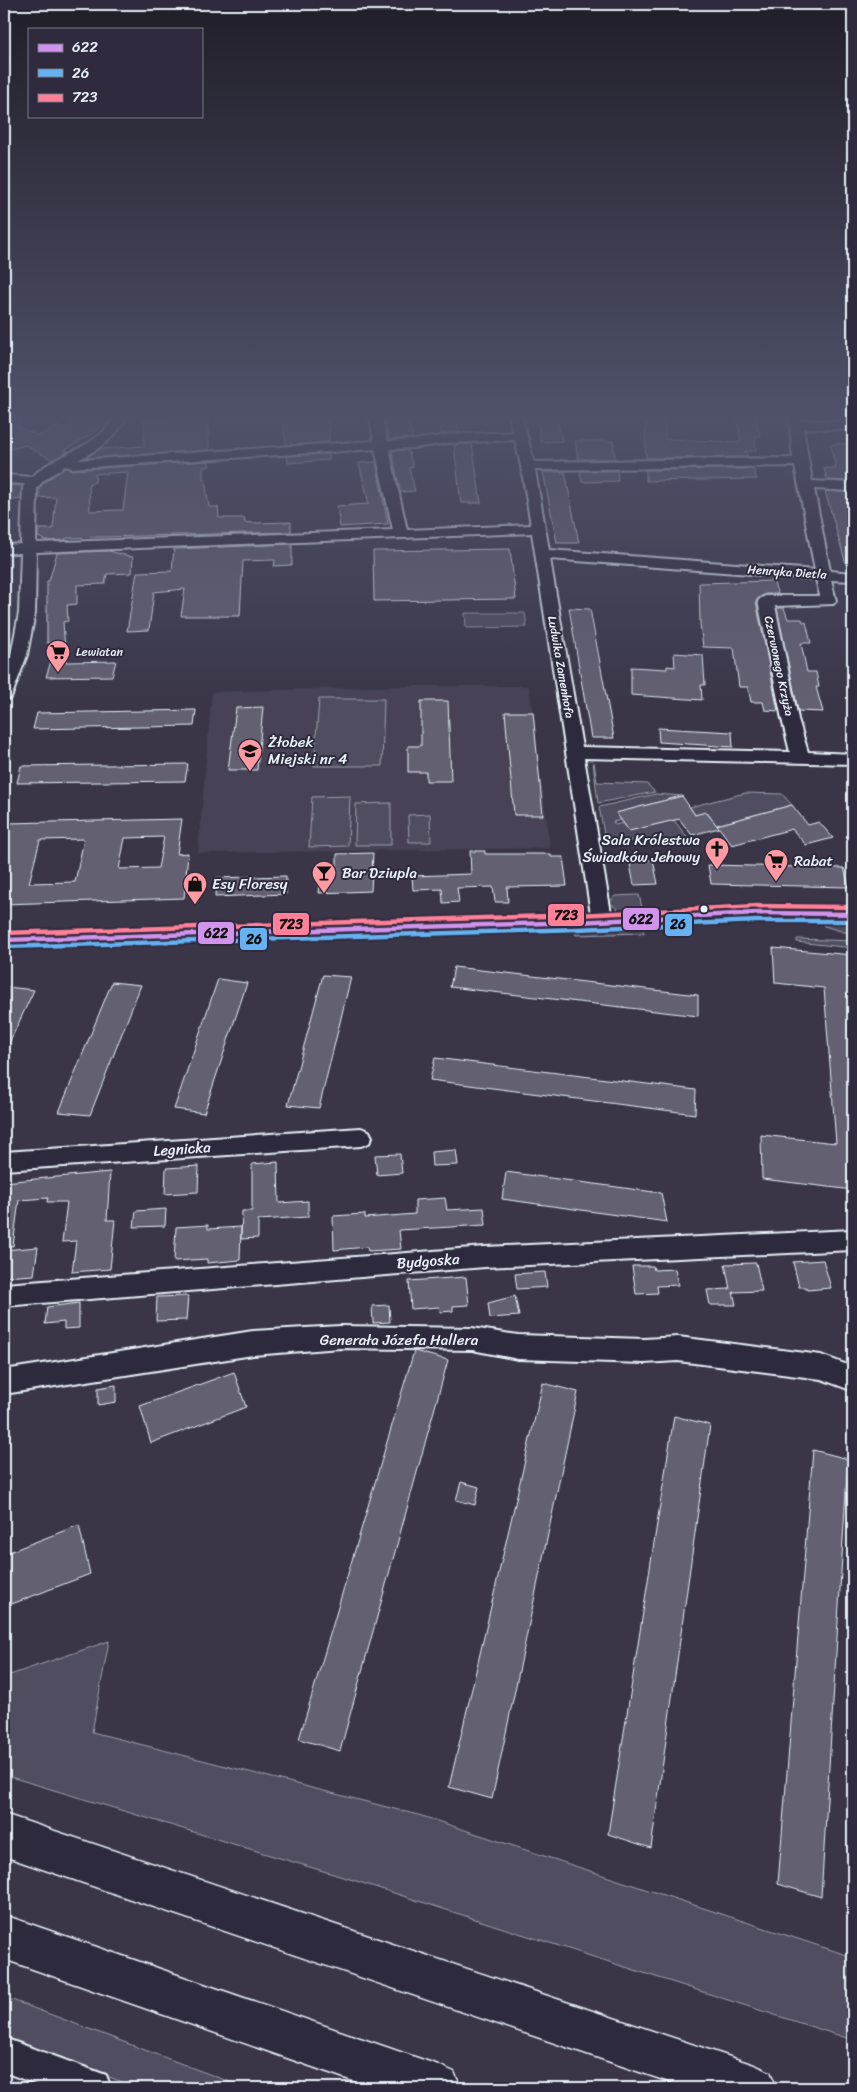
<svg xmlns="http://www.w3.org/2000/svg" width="857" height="2092" viewBox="0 0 857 2092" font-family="Sriracha,sans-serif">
<rect width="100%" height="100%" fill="#3a3648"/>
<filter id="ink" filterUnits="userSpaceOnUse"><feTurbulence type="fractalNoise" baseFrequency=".02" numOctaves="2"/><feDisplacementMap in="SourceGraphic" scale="10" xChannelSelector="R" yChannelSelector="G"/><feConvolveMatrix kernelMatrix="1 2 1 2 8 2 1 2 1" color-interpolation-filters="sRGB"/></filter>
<g filter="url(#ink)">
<!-- built -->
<path fill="#464354" d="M407 686H529L550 848 198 853 212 692Z"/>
<!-- green -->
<g fill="#504e5f" stroke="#9ca0ac">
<path d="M465 613H525L527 627 466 628Z"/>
<path d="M319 699H384L382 766H314Z"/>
<path d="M593 762H594L597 782 647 784 655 792 598 803Z"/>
<path d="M745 793 782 794 792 805 716 825 707 812 695 815 690 807Z"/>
<path d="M656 794 682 796 616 813 621 820 613 822 615 825 623 823 629 831 674 820 689 840 668 844 605 839 599 807Z"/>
<path d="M350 796 348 846 309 847 312 797Z"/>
<path d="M391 803V845H355L356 804Z"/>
<path d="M430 814 431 842H409L408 815Z"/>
<path d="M639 895 643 912H623L609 903 615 896Z"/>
<path d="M821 917 853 921V933L844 932 824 926Z"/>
<path d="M642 924 644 933 576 935 575 931Z"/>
<path d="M797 939 853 941V948L797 942Z"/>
<path d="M109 1641 92 1732 422 1816 853 1957V2040L353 1880 4 1775V1677Z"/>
<path d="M4 1997 246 2088H138L4 2037Z"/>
</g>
<!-- building -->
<g fill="#636171" stroke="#e8f1f8" fill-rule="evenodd">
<path d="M73 414H100L98 418H111L107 424 64 451H70L52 460 26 445 7 450 4 457V415H22L17 426 39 436 57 426 67 429Z"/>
<path d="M282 414H329V442L286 445Z"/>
<path d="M536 414H556L562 441 541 442Z"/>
<path d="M645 414H665V439L741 442 736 414H755L760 436H755L756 451H745L748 457 646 458Z"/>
<path d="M407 415 413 438 389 439 384 416Z"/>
<path d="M455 416 460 433 442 434 438 422H441L440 417Z"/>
<path d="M208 417 209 450 86 458 101 449 144 446V421Z"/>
<path d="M575 441H613L615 459H578Z"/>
<path d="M472 444 481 503H461L454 445Z"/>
<path d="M830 444H850L853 458V481L827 480 824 468H836Z"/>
<path d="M408 450 413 467 409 468 415 491 400 492 392 451Z"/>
<path d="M329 454V460L288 463 287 456Z"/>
<path d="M209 461V467H203V479L205 480 209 507H218L219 518H245L244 522 252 523 291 522V532L66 538V540L47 541 38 537V529H53L56 497 39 498V489L45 481 65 468 72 470ZM128 472 123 510 90 511 89 484 95 482V474Z"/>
<path d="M376 462 388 524 340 527 337 506 369 504 359 463Z"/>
<path d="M753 469 757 479 646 481V470Z"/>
<path d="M580 471H617L618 481 582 482Z"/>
<path d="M543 472H565L579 543H557Z"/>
<path d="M4 485 22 486 21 499 4 501Z"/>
<path d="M825 491 853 493V571H848Z"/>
<path d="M292 544V565L274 566 275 560 243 561 240 616H181L185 589 154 592 149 630 127 631 137 572 172 571 174 549Z"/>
<path d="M510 549 516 599 374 601 373 551Z"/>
<path d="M109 551 133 557 132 573 107 574 105 584 77 585V604L67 605 68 621 63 622 66 662 116 661 112 676 46 677 57 642 47 643V581H49L57 553Z"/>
<path d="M773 581 778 594H765L760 597 756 601 778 711 765 710 763 702H751L748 687H739L734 648 703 647 700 624 699 583Z"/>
<path d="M569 608 590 609 614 738H591Z"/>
<path d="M777 608H784L788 619H802L803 622H806L811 643H801L807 672H816L819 687H816L823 712 798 711Z"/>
<path d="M674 653 703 655 705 685H701L702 700 631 695V667L667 669V666L675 667Z"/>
<path d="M421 701H448L451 781H426V772H408V746H421Z"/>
<path d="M263 707 257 770H228L236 708Z"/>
<path d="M196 710 194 726 33 729 37 713Z"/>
<path d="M505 712H533L543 815H514Z"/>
<path d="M658 728 732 732 733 747 659 742Z"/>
<path d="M188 764 185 781 17 783 21 766Z"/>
<path d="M682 796 695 815 706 812 719 828 692 835 679 819 629 831 616 813Z"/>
<path d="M792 805 808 825 819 822 833 838 806 845 792 829 732 845 717 825Z"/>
<path d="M182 819 177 854 188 853 184 898 4 904V836L7 823ZM164 837 158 868 119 869 125 838ZM84 839 75 882 29 883 40 840Z"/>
<path d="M470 851H485V854H551V857H563L567 886 507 887 508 902H495L493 887 457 888 459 902 443 903 442 889 413 890 412 876 471 874Z"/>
<path d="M373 853 371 891 319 893 321 874H337V854Z"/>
<path d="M629 859 653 860 658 884 634 885Z"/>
<path d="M708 865 844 868 849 887 711 884Z"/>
<path d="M286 876V894L215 897 216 878Z"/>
<path d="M773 948 853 955V1190L762 1179 761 1135 836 1143 824 988 775 983Z"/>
<path d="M454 967 698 995V1016L450 987Z"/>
<path d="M323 975 351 977 319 1108 288 1105Z"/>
<path d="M218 979 247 983 204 1113 174 1109Z"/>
<path d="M112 982 141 985 90 1115 59 1112Z"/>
<path d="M7 987 34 990 4 1054V994Z"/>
<path d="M435 1058 696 1090 695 1114 430 1080Z"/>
<path d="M456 1150 458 1165 432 1166 431 1152Z"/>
<path d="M400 1154 402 1173 377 1175 375 1155Z"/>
<path d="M278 1162 279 1203 308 1201V1217L258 1220V1238L241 1239 242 1211H252V1164Z"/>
<path d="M199 1166 198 1192 165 1194 166 1168Z"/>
<path d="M110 1172 107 1220H115L110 1269 72 1272 76 1241 62 1242 67 1202H47L48 1198 19 1200 13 1246 4 1245V1182Z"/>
<path d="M506 1172 661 1193 667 1222 502 1199Z"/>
<path d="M445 1198 447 1210 484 1208 486 1225 399 1230 401 1249 368 1251 367 1247 334 1250 333 1216 365 1214V1218L415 1214V1200Z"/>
<path d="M166 1209 165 1226 134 1227 136 1211Z"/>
<path d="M208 1225V1229L241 1227 240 1260 207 1263V1259L174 1261 176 1227Z"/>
<path d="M38 1247 34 1275 4 1277V1250Z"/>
<path d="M823 1260 831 1288 807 1290 806 1287H799L793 1262Z"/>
<path d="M756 1263 762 1291 733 1292 736 1305H710L707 1290 730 1289 725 1264Z"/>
<path d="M632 1266H653L654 1270 675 1269 678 1285 657 1286 658 1293 636 1294Z"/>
<path d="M545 1272 547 1287 517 1289 515 1274Z"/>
<path d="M466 1277 469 1305 453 1306V1311L440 1312 439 1307 411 1309 409 1281Z"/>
<path d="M188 1296 186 1320 156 1321 157 1297Z"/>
<path d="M515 1296 519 1316 490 1318 488 1303Z"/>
<path d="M79 1303V1328L64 1329V1322L45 1324 47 1307Z"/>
<path d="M389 1305 390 1322 373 1323 372 1306Z"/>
<path d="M414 1351 448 1360 340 1751 299 1739Z"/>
<path d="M234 1372 246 1407 151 1443 140 1406Z"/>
<path d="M543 1383 578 1392 492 1799 449 1787Z"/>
<path d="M116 1385V1402L98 1405V1388Z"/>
<path d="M674 1416 710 1425 651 1848 608 1834Z"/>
<path d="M813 1450 848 1459 821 1897 778 1884Z"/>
<path d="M461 1482 479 1487 475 1505 456 1500Z"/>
<path d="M79 1525 90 1574 4 1607V1554Z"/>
</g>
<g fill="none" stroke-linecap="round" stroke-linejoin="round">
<defs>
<g id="minor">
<path d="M116 414H128C118 437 100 448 78 460L374 441 369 414H381L387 441 413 440 448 435 513 432 509 414H521L534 462 793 458 790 426 786 414H798L801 420 853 422V430L803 428 812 481 853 483V491L814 489 830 571 853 573V581L831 580 836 601 833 604 775 606 798 719 808 752 853 754V764L584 758 611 913 757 906 853 907V921L757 920 578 929 4 947V933L591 914 532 533 36 552 35 613 27 655 12 695 10 698 4 700V674L11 655 19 613 21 553H4V545L21 544 23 487 25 484 4 483V475L32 477C57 451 99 450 116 414ZM515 440 521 466 531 525 407 530 389 449 413 448 448 443ZM375 449 393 530 36 543 37 488 44 480 65 466 72 468ZM795 466 815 570 549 550 535 470ZM550 559 816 579 820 596H766L761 598 758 601 782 719 790 752 582 747Z"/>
<path d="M361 1128 369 1131 372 1137 369 1143 361 1146 4 1170V1152Z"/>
<path d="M853 1230V1250L485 1267 4 1306V1284L485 1247Z"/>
<path d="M340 1326 472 1328 518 1335 644 1339 678 1337 821 1355 853 1367V1391L821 1379 678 1361 644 1363 518 1359 472 1350 340 1348 253 1355 4 1394V1370L253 1331Z"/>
<path d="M4 2038 106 2075 111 2088H46L4 2072Z"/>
</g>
<g id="motorway">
<path d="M4 1814 754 2065 770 2072 777 2088H687L4 1856Z"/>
<path d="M4 1915 438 2065 454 2072 461 2088H373L4 1959Z"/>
</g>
</defs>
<!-- minor casing -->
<use href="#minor" stroke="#e8f1f8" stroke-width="4"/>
<!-- motorway casing -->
<use href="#motorway" stroke="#e8f1f8" stroke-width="3"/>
<!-- minor -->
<use href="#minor" fill="#2f2a3d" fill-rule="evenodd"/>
<!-- motorway -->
<use href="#motorway" fill="#2f2a3d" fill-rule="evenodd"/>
<defs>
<path id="bus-1" d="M4 940 578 922 757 913 853 914"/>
<path id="bus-2" d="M4 947 578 929 757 921H853"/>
<path id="bus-3" d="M4 933 578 915 757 906 853 907"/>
</defs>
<!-- bus-1 casing -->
<use href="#bus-1" stroke="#2f2a3d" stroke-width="8"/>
<!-- bus-2 casing -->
<use href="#bus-2" stroke="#2f2a3d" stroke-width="8"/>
<!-- bus-3 casing -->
<use href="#bus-3" stroke="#2f2a3d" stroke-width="8"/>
<!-- bus-1 -->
<use href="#bus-1" stroke="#d193ec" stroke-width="4.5"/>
<!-- bus-2 -->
<use href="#bus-2" stroke="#66b1f2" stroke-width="4.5"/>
<!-- bus-3 -->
<use href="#bus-3" stroke="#ff8098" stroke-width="4.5"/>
</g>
</g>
<!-- sky -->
<linearGradient id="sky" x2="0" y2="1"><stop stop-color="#201e28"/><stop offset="0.59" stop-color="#4f526a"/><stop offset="1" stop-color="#4f526a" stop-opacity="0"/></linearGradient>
<rect width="857" height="707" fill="url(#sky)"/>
<!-- icons -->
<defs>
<symbol id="supermarket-pin" viewBox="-11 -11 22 30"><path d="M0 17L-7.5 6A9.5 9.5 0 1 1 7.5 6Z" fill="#ff9aa2" stroke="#2f2a3d"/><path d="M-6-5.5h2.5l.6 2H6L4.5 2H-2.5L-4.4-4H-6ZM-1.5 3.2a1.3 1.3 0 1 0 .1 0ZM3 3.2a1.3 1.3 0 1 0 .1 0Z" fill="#111"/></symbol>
<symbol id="school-pin" viewBox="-11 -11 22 30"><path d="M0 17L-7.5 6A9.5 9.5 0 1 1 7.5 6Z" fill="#ff9aa2" stroke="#2f2a3d"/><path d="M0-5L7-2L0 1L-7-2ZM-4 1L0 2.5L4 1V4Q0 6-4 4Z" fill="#111"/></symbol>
<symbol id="church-pin" viewBox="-11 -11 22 30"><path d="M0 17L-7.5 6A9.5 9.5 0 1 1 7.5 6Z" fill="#ff9aa2" stroke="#2f2a3d"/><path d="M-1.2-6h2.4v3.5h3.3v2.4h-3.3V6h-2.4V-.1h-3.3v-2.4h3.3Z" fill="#111"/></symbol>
<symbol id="bar-pin" viewBox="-11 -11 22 30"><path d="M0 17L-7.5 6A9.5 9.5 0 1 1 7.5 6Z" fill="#ff9aa2" stroke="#2f2a3d"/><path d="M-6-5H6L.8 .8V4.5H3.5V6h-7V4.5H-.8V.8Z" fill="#111"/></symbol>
<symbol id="shop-pin" viewBox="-11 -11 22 30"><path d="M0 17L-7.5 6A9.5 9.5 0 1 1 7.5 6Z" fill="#ff9aa2" stroke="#2f2a3d"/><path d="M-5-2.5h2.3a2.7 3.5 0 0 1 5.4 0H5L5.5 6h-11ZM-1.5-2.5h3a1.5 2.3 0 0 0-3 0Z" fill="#111"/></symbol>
</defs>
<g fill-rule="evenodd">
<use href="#supermarket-pin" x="44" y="638" width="28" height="38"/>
<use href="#school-pin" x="236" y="737" width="28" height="38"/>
<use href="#church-pin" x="703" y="835" width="28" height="38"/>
<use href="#supermarket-pin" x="762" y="847" width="28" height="38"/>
<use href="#bar-pin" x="310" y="859" width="28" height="38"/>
<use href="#shop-pin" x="181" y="870" width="28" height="38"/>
</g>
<!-- markers -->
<circle fill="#e8f1f8" stroke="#2f2a3d" stroke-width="2" cx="704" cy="909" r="4.5"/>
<g text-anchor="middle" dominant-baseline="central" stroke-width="4" stroke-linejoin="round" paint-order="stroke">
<!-- far-street labels -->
<g font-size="12" fill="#e8f1f8" stroke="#2f2a3d">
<text transform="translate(787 572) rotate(4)">Henryka Dietla</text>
<text transform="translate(779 666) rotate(78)">Czerwonego Krzyża</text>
<text transform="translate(561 667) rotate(80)">Ludwika Zamenhofa</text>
</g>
<!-- far-poi labels -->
<g font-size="12" fill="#e8f1f8" stroke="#2f2a3d" text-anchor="start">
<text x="76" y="652">Lewiatan</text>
</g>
<!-- poi labels -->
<g font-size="15" fill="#e8f1f8" stroke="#2f2a3d" text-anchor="start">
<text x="268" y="742">Żłobek<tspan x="268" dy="17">Miejski nr 4</tspan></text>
<text x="700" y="840" text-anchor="end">Sala Królestwa<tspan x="700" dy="17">Świadków Jehowy</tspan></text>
<text x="794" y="861">Rabat</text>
<text x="342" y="873">Bar Dziupla</text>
<text x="212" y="884">Esy Floresy</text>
</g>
<!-- street labels -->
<g font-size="15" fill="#e8f1f8" stroke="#2f2a3d">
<text transform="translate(182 1149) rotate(-4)">Legnicka</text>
<text transform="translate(428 1261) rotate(-4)">Bydgoska</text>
<text x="399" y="1340">Generała Józefa Hallera</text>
</g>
</g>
<g stroke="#2f2a3d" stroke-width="2">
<rect x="547" y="903" width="38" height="24" rx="5" fill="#ff8098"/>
<rect x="622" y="907" width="38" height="24" rx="5" fill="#d193ec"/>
<rect x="272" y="912" width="38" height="24" rx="5" fill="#ff8098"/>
<rect x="664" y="913" width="29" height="24" rx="5" fill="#66b1f2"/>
<rect x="197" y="921" width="38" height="24" rx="5" fill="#d193ec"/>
<rect x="239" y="927" width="29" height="24" rx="5" fill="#66b1f2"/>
</g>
<g font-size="14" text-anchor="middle" font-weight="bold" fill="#111">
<text x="566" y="920">723</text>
<text x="641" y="924">622</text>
<text x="291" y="929">723</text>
<text x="678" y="929">26</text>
<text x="216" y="938">622</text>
<text x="254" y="944">26</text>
</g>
<!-- margin -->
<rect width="857" height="2092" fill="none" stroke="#2f2a3d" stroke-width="20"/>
<rect x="10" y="10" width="837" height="2072" fill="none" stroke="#e8f1f8" stroke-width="2" filter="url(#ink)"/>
<!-- legend -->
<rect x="28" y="28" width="175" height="90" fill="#2f2a3d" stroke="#797a88"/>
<rect x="38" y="44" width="25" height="8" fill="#d193ec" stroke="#797a88"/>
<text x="72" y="52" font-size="15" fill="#e8f1f8">622</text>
<rect x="38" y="69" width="25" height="8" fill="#66b1f2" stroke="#797a88"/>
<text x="72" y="78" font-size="15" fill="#e8f1f8">26</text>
<rect x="38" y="94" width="25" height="8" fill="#ff8098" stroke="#797a88"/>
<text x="72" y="102" font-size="15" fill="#e8f1f8">723</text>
</svg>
